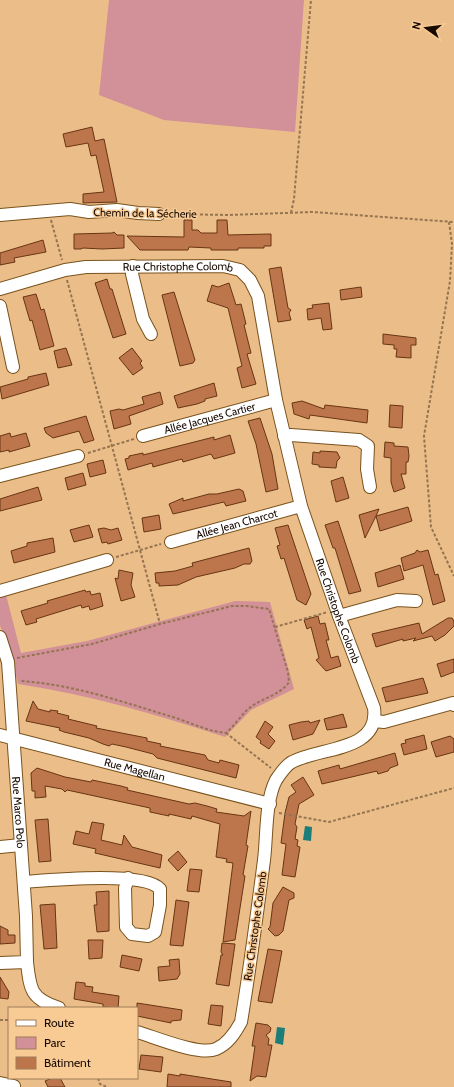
<svg xmlns="http://www.w3.org/2000/svg" width="454" height="1087" viewBox="0 0 454 1087" font-family="Cabin,sans-serif">
<rect width="100%" height="100%" fill="#ebbe89"/>
<!-- green -->
<g fill="#d29098">
<path d="M109 0H304L295 132 164 120 99 95Z"/>
<path d="M6 595 21 653 87 641 235 601 270 602 294 689 251 710 225 737C154 714 91 695 18 684L9 644 0 626V597Z"/>
</g>
<!-- water -->
<g fill="#1c7d79">
<path d="M305 826 312 827 311 841 303 840Z"/>
<path d="M277 1027 285 1028 283 1045 275 1043Z"/>
</g>
<!-- building -->
<g fill="#bd764c" stroke="#683513">
<path d="M92 127 95 141 104 139 117 202 83 203V194L104 192 96 155 91 156 88 143 66 147 63 134Z"/>
<path d="M184 220H192V230H198L201 233H217V220H227L228 235 271 234V246H264V248H238V250H211V248L189 247 188 250H140L127 236 184 237Z"/>
<path d="M114 232 117 235H124V248L102 249 83 248 81 249H74V234L112 233Z"/>
<path d="M43 240 46 252 14 258 15 262 0 265V253Z"/>
<path d="M281 267 288 308 291 310 289 313 291 320 278 322 269 269Z"/>
<path d="M107 279 110 289H112L126 334 113 338 95 283Z"/>
<path d="M229 283 236 305 241 304 246 324 244 325 251 353 247 354 256 384 242 388 237 368 242 366 228 308 207 301 212 285 218 287Z"/>
<path d="M361 287 362 297 341 300 340 290Z"/>
<path d="M174 292 195 360 193 363 180 366 162 295Z"/>
<path d="M36 294 41 310 44 309 54 346 40 350 32 320 30 321 23 297Z"/>
<path d="M329 303 332 329 323 330 321 318 308 320 307 309 313 308 312 305Z"/>
<path d="M383 334 416 338V345H411V358L396 357 397 349H394V345L383 344Z"/>
<path d="M66 348 72 365 58 368 54 351Z"/>
<path d="M132 348 142 361 140 363 143 368 133 375 119 358Z"/>
<path d="M46 373 49 385 2 399 0 387 28 379V377Z"/>
<path d="M214 383 217 396 205 399V401L197 404 178 408 174 396Z"/>
<path d="M160 392 163 404 129 416 131 424 114 429 110 411 119 409 123 410 144 404 142 397Z"/>
<path d="M302 401 324 409 325 405 368 410 367 423 310 415 309 419 294 414 292 403Z"/>
<path d="M390 405 403 406 402 428 389 427Z"/>
<path d="M86 416 94 440 84 443 79 431 53 438 46 433 44 428Z"/>
<path d="M260 418 272 454 278 489 266 492 256 444 248 421Z"/>
<path d="M10 433 11 437 26 433 30 446 9 452V450L0 452V436Z"/>
<path d="M230 435 235 453 214 459 211 454 183 462 182 459 153 467 152 463 128 470 125 459 129 458V456L143 453V455L214 437V440Z"/>
<path d="M385 442 394 443V446L408 447 409 456 408 462H406V474H401L405 488 394 492 391 482V458L384 457Z"/>
<path d="M320 451 337 452 340 458 337 461 336 468 319 467V465L312 464 313 452 320 453Z"/>
<path d="M103 460 106 473 90 477 87 464Z"/>
<path d="M83 473 86 485 68 490 65 478Z"/>
<path d="M343 477 349 498 336 502 331 481Z"/>
<path d="M38 487 42 500 0 511V499Z"/>
<path d="M239 489 243 491 246 501 226 506 224 502 173 514 169 504 183 498V501L209 494H217Z"/>
<path d="M408 507 412 521 380 531 376 516Z"/>
<path d="M379 509 376 516 365 538 359 515Z"/>
<path d="M159 515 161 529 144 532 142 518Z"/>
<path d="M338 521 361 591 349 594 335 548H333L325 525Z"/>
<path d="M89 525 93 537 74 542 70 530Z"/>
<path d="M288 525 311 594 306 605 297 600 284 558 281 559 277 546 280 545 275 528Z"/>
<path d="M104 528 111 530 118 528 122 540 108 544 107 542 102 543 98 529Z"/>
<path d="M53 538 55 552 14 563 11 551 27 546V543Z"/>
<path d="M249 548 252 561 250 564H244L235 568 196 577 178 585 159 586V583H156L155 573 175 571 193 566 192 563Z"/>
<path d="M417 550 420 552 428 550 435 575 438 574 445 601 433 605 423 565 404 571 401 558 415 553Z"/>
<path d="M400 565 404 579 378 587 375 573Z"/>
<path d="M119 570 133 573 131 585 135 597 121 601 115 578 118 579Z"/>
<path d="M85 590 86 592 90 591 91 595 100 593 103 606 90 610 89 606 82 608 81 605 36 619 37 622 26 625 21 611 48 603 47 601Z"/>
<path d="M318 616 320 624 325 623 329 640H326L331 658 338 656 341 666 326 671 316 660 319 658 311 627 307 629 304 620Z"/>
<path d="M448 618H452L454 621V626L445 635 435 641 432 636 413 641 416 638 403 641V639L376 647 372 634 419 623 422 634Z"/>
<path d="M454 659V672L441 677 437 664Z"/>
<path d="M423 678 428 693 386 702 382 688Z"/>
<path d="M33 701 38 709 50 712V710L58 711 57 713 69 716 68 719 97 726 96 728 147 738V741L161 744 160 746 205 755 208 760 219 763 220 760 239 765 236 778 157 758 153 754 126 747 112 744 109 746 103 744 89 738 64 732 59 730 60 728 26 721Z"/>
<path d="M343 714 347 727 327 730 324 719Z"/>
<path d="M320 720 313 734 293 740 289 725 301 722 309 721 310 723Z"/>
<path d="M265 721 273 727 268 734 275 741 269 749 260 743 261 741 256 737Z"/>
<path d="M424 735 427 749 404 755 401 744 406 743 405 740Z"/>
<path d="M450 736 454 739V752L436 757 431 742Z"/>
<path d="M395 753 398 765 390 768 388 771 378 774 377 771 322 784 318 771 339 765 340 769Z"/>
<path d="M37 768 65 777 91 782 92 780 121 786 128 788 127 790 189 804 195 803 207 806 217 809 216 812 244 816 251 811 246 845 248 846 243 875 245 876 235 940 223 942 233 863 226 862 227 859 216 857 220 824 192 816 191 819 169 814V816L150 812V808L67 790 65 792 62 789 45 786 46 797 35 798V791H32L31 773Z"/>
<path d="M303 777 314 795 299 804 295 824 297 827 295 839 298 840 297 846 300 847 295 877 282 875 286 844 281 843 285 813 289 797 296 792 291 785Z"/>
<path d="M48 819 51 861 39 862 35 820Z"/>
<path d="M92 822 104 824 101 840 122 845 124 835 132 847 162 855 160 868 95 853 96 849 73 844 76 831 89 834Z"/>
<path d="M178 851 187 862 178 871 168 860Z"/>
<path d="M190 869 202 870 199 892 187 891Z"/>
<path d="M283 887 294 893V898L289 900 283 931 279 935 275 936 268 929 270 927 273 903Z"/>
<path d="M109 891V931L97 932 94 905H97L96 892Z"/>
<path d="M176 900 189 902 183 946 170 945Z"/>
<path d="M55 904 57 948 44 949 40 905Z"/>
<path d="M0 926 8 930V935H15V943L0 944Z"/>
<path d="M88 940H103L102 958 89 959Z"/>
<path d="M222 943 235 944 229 986 216 984 221 955H223L221 952Z"/>
<path d="M268 949 282 951 272 1003 258 1001Z"/>
<path d="M122 955 142 959 139 971 120 967Z"/>
<path d="M179 959 180 974 177 979 159 981 158 967 170 966 169 960Z"/>
<path d="M0 977 9 992 8 999 0 998Z"/>
<path d="M76 982 85 983V986L93 987 92 992 119 996 118 1008 103 1007V1004L74 999Z"/>
<path d="M137 1003 182 1010 181 1020 171 1021V1023L137 1016Z"/>
<path d="M211 1005 223 1006 221 1026 208 1024Z"/>
<path d="M256 1023 268 1025 271 1028 270 1032 266 1035 269 1039 268 1045H272L266 1077 257 1076 250 1081 255 1046H252Z"/>
<path d="M141 1055 163 1057 161 1072 139 1069Z"/>
<path d="M168 1074 180 1076V1074L231 1082V1087H167Z"/>
<path d="M52 1078H60L65 1087H48L45 1081Z"/>
</g>
<g fill="none" stroke-linecap="round" stroke-linejoin="round">
<defs>
<g id="minor">
<path d="M0 215 70 209 89 212 117 210 138 213 159 214"/>
<path d="M133 266 132 274 143 319 151 334"/>
<path id="s1" d="M0 289 65 270 86 267 223 266 240 270 250 280 258 296 276 400 301 506 339 616 374 708C380 752 319 747 292 762 286 765 280 774 276 780 265 801 267 837 264 860 257 914 250 969 241 1022 235 1033 228 1044 216 1049 199 1056 155 1037 137 1032"/>
<path d="M0 306 13 367"/>
<path id="s2" d="M143 436 276 400"/>
<path d="M284 436 291 435 359 440 368 446 367 469 370 487"/>
<path d="M0 476 78 456"/>
<path id="s3" d="M171 542 301 506"/>
<path d="M0 591 107 560"/>
<path d="M339 616 397 600 416 601"/>
<path id="s4" d="M0 637 8 662 26 916 27 962 0 963"/>
<path d="M374 721 384 722 453 703 454 705"/>
<path id="s5" d="M0 735 270 804"/>
<path d="M0 847 21 845"/>
<path d="M24 882C49 880 145 871 160 889V905L155 932 148 936 132 934 126 927 125 888 128 878"/>
<path d="M27 962C30 990 31 999 59 1008"/>
<path d="M0 1083 14 1086"/>
</g>
</defs>
<!-- minor casing -->
<use href="#minor" stroke="#79521d" stroke-width="14"/>
<!-- path -->
<g stroke="#957451" stroke-width="2" stroke-dasharray="3 2" stroke-linecap="butt">
<path d="M291 213 294 199 311 0"/>
<path d="M170 214 228 215 313 212 454 222"/>
<path d="M51 220 62 260"/>
<path d="M449 222 452 244 450 281 424 436 431 527 454 576"/>
<path d="M67 280 160 624"/>
<path d="M88 453 134 439"/>
<path d="M116 557 161 544"/>
<path d="M275 627 328 612"/>
<path d="M17 658 92 644 160 624 232 606H246L269 609 288 672 289 682C280 696 260 698 247 710 240 717 234 726 226 733 208 731 193 724 176 718 126 703 73 684 20 681"/>
<path d="M226 733 271 768"/>
<path d="M279 813 329 822 454 788"/>
<path d="M0 1020H9"/>
<path d="M98 1078 100 1084 107 1087"/>
</g>
<!-- minor -->
<use href="#minor" stroke="#fff" stroke-width="12"/>
</g>
<g text-anchor="middle" dominant-baseline="central" stroke-width="3" stroke-linejoin="round" paint-order="stroke">
<!-- street labels -->
<g font-size="11" fill="#170800" stroke="#f8cb95">
<text transform="translate(145 213) rotate(1)">Chemin de la Sécherie</text>
<text stroke="none"><textPath href="#s1" startOffset="181">Rue Christophe Colomb</textPath></text>
<text stroke="none"><textPath href="#s2" startOffset="69">Allée Jacques Cartier</textPath></text>
<text stroke="none"><textPath href="#s3" startOffset="68">Allée Jean Charcot</textPath></text>
<text stroke="none"><textPath href="#s1" startOffset="601">Rue Christophe Colomb</textPath></text>
<text stroke="none"><textPath href="#s5" startOffset="139">Rue Magellan</textPath></text>
<text stroke="none"><textPath href="#s4" startOffset="177">Rue Marco Polo</textPath></text>
<text transform="translate(255 926) rotate(-82)">Rue Christophe Colomb</text>
</g>
</g>
<!-- legend -->
<rect x="8" y="1007" width="130" height="72" fill="#f8cb95" stroke="#9e7d59"/>
<rect x="16" y="1020" width="20" height="6" fill="#ffffff" stroke="#9e7d59"/>
<text x="44" y="1027" font-size="12" fill="#170800">Route</text>
<rect x="16" y="1037" width="20" height="12" fill="#d29098" stroke="#9e7d59"/>
<text x="44" y="1047" font-size="12" fill="#170800">Parc</text>
<rect x="16" y="1057" width="20" height="12" fill="#bd764c" stroke="#9e7d59"/>
<text x="44" y="1067" font-size="12" fill="#170800">Bâtiment</text>
<!-- north arrow -->
<g transform="translate(426 28) rotate(284)" stroke="#f8cb95" stroke-width="3" paint-order="stroke">
<path d="M0-3L7 15L0 10L-7 15Z" fill="#170800"/>
<text y="-6" font-size="11" font-weight="bold" text-anchor="middle" fill="#170800">N</text>
</g>
</svg>
